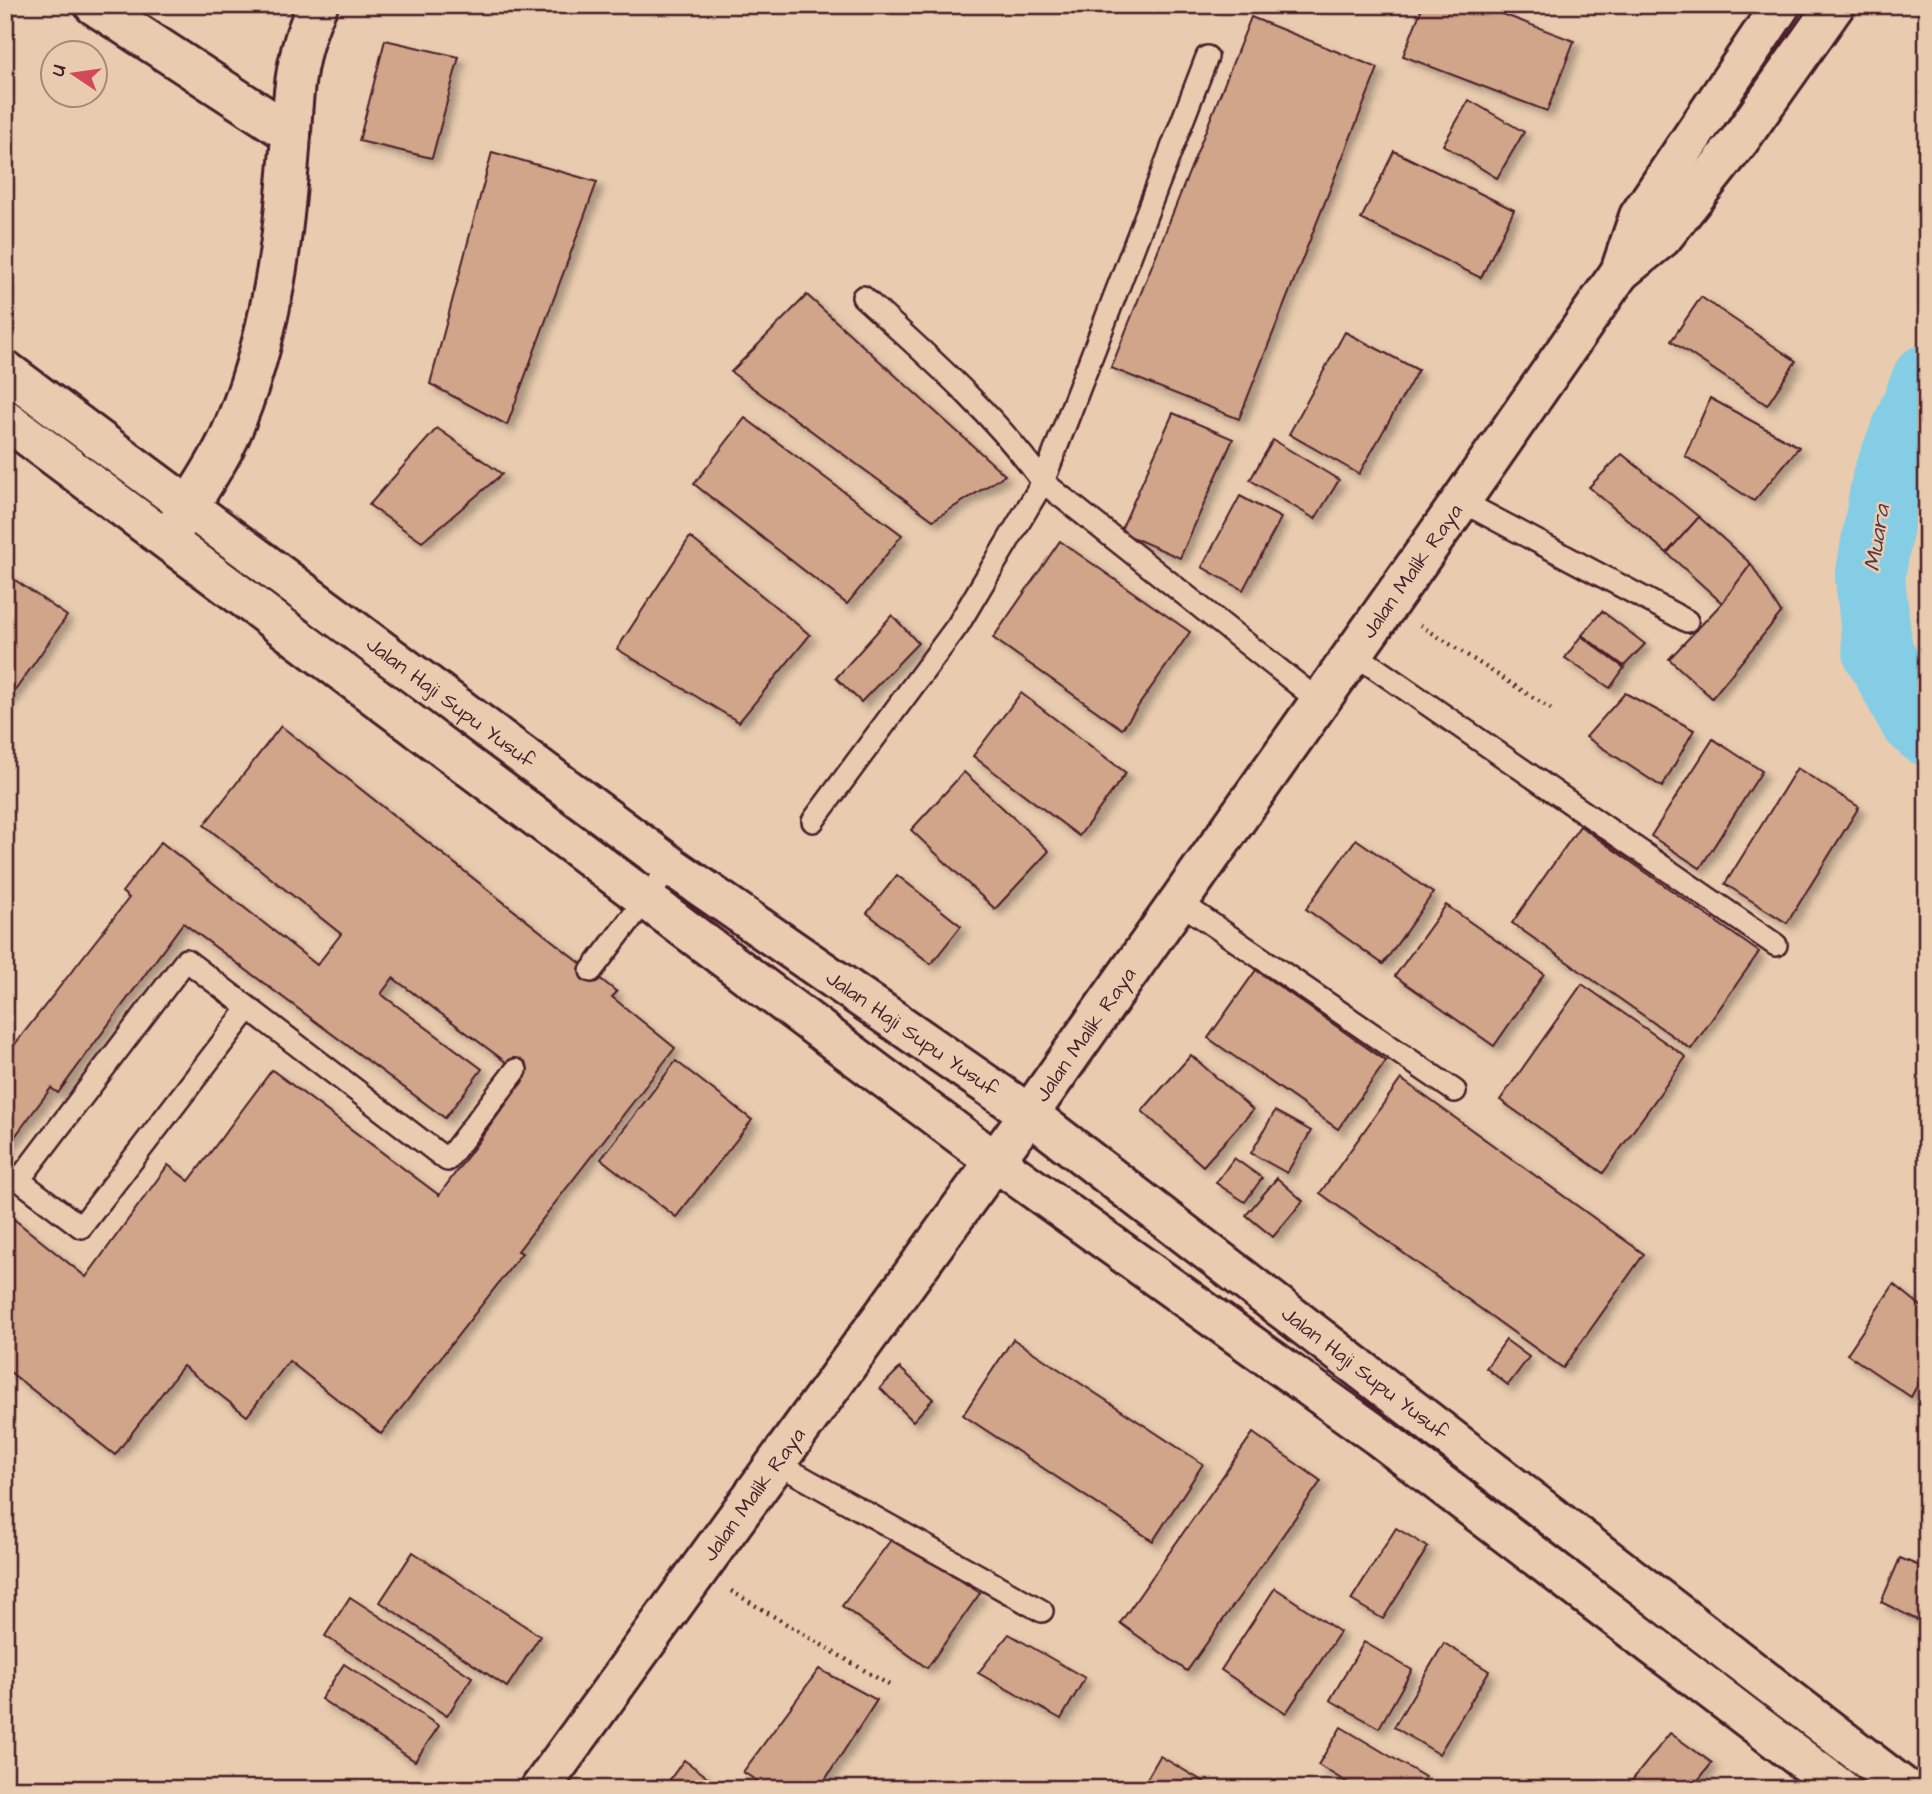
<svg xmlns="http://www.w3.org/2000/svg" width="1932" height="1794" viewBox="0 0 1932 1794" font-family="'Architects Daughter',sans-serif">
<defs>
<filter id="shadow"><feDropShadow dx="6" dy="6" stdDeviation="3.5" flood-color="#0004"/></filter>
</defs>
<rect width="100%" height="100%" fill="#e9ccaf"/>
<filter id="ink" filterUnits="userSpaceOnUse"><feTurbulence type="fractalNoise" baseFrequency=".0143" numOctaves="2"/><feDisplacementMap in="SourceGraphic" scale="14" xChannelSelector="R" yChannelSelector="G"/><feConvolveMatrix kernelMatrix="1 2 1 2 8 2 1 2 1" color-interpolation-filters="sRGB"/></filter>
<g filter="url(#ink)">
<g fill="none" stroke-linecap="round" stroke-linejoin="round">
<!-- river -->
<path stroke="#84cde4" stroke-width="70" d="M1927 379 1887 478 1870 578 1878 652 1914 719 1927 731"/>
</g>
<!-- building -->
<g fill="#d1a589" stroke="#4a1f2b" stroke-width="2" filter="url(#shadow)">
<path d="M1423 5H1479L1574 41 1547 111 1403 56Z"/>
<path d="M1251 17 1378 68 1239 419 1111 368Z"/>
<path d="M385 40 459 57 432 158 359 141Z"/>
<path d="M1469 100 1524 132 1497 178 1443 145Z"/>
<path d="M1394 151 1514 210 1481 278 1361 219Z"/>
<path d="M492 152 597 182 507 425 430 384Z"/>
<path d="M807 295 1005 475 933 520 731 372Z"/>
<path d="M1701 297 1796 361 1767 405 1671 341Z"/>
<path d="M1345 332 1418 370 1359 474 1289 434Z"/>
<path d="M1710 398 1799 447 1754 501 1685 456Z"/>
<path d="M1173 413 1233 439 1180 558 1120 532Z"/>
<path d="M745 418 902 535 847 604 694 484Z"/>
<path d="M437 428 502 474 422 542 369 505Z"/>
<path d="M1273 440 1339 480 1315 519 1250 480Z"/>
<path d="M1622 454 1699 517 1667 553 1589 487Z"/>
<path d="M1240 496 1281 518 1243 590 1202 567Z"/>
<path d="M1699 517 1751 564 1722 603 1667 553Z"/>
<path d="M690 537 810 635 739 722 617 649Z"/>
<path d="M1060 541 1190 632 1122 729 993 638Z"/>
<path d="M1751 564 1781 613 1712 698 1669 659 1722 603Z"/>
<path d="M5 573 67 616 5 705Z"/>
<path d="M1602 611 1645 644 1624 666 1582 635Z"/>
<path d="M892 615 918 643 861 702 836 678Z"/>
<path d="M1581 636 1624 668 1610 688 1565 658Z"/>
<path d="M1021 693 1126 773 1079 836 973 756Z"/>
<path d="M1625 693 1694 730 1662 787 1586 737Z"/>
<path d="M281 726 617 992 612 997 675 1048 518 1251 522 1253 381 1434 289 1361 247 1416 183 1366 115 1455 5 1368V1212L86 1277 168 1165 189 1181 272 1070 439 1195 526 1077 393 978 381 994 482 1069 445 1118 183 923 58 1093 51 1088 5 1150V1051L8 1053 129 898 122 892 161 842 317 965 341 934 204 825Z"/>
<path d="M1713 739 1762 771 1700 868 1651 836Z"/>
<path d="M1797 768 1859 807 1787 923 1725 884Z"/>
<path d="M964 772 1049 851 995 909 911 830Z"/>
<path d="M1580 826 1759 952 1691 1049 1512 923Z"/>
<path d="M1356 839 1433 893 1383 964 1306 909Z"/>
<path d="M897 875 961 926 931 964 867 913Z"/>
<path d="M1446 905 1544 974 1494 1046 1395 976Z"/>
<path d="M1256 970 1386 1061 1338 1129 1208 1038Z"/>
<path d="M1582 984 1686 1057 1603 1173 1500 1100Z"/>
<path d="M1191 1055 1253 1110 1203 1166 1142 1111Z"/>
<path d="M676 1061 752 1120 676 1217 601 1159Z"/>
<path d="M1401 1079 1644 1254 1563 1368 1320 1193Z"/>
<path d="M1275 1111 1311 1131 1287 1173 1251 1153Z"/>
<path d="M1234 1158 1262 1178 1245 1202 1216 1183Z"/>
<path d="M1277 1178 1303 1201 1273 1237 1246 1215Z"/>
<path d="M1894 1284 1927 1311V1367L1911 1397 1847 1354Z"/>
<path d="M1013 1339 1203 1464 1153 1541 963 1415Z"/>
<path d="M1506 1340 1529 1357 1508 1385 1486 1368Z"/>
<path d="M900 1368 933 1399 913 1421 880 1388Z"/>
<path d="M1253 1433 1321 1481 1187 1671 1120 1623Z"/>
<path d="M1396 1528 1428 1547 1383 1619 1351 1600Z"/>
<path d="M893 1537 980 1593 927 1668 842 1606Z"/>
<path d="M413 1552 540 1636 507 1687 380 1602Z"/>
<path d="M1900 1558 1927 1569V1625L1881 1602Z"/>
<path d="M1275 1588 1340 1632 1286 1713 1221 1670Z"/>
<path d="M350 1597 472 1677 447 1716 325 1636Z"/>
<path d="M1009 1634 1085 1678 1061 1719 978 1673Z"/>
<path d="M1364 1642 1412 1670 1379 1728 1330 1700Z"/>
<path d="M1444 1643 1489 1671 1439 1754 1394 1727Z"/>
<path d="M344 1664 439 1726 415 1761 321 1699Z"/>
<path d="M819 1669 877 1700 819 1789H770L743 1772Z"/>
<path d="M1341 1727 1425 1777 1418 1789H1358L1318 1765Z"/>
<path d="M1670 1733 1712 1763 1691 1789H1625Z"/>
<path d="M1160 1756 1216 1789H1141Z"/>
<path d="M684 1760 724 1789H663Z"/>
</g>
<g fill="none" stroke-linecap="round" stroke-linejoin="round">
<defs>
<g id="lane">
<path d="M863 297C929 357 990 410 1043 482L1320 702"/>
<path d="M1461 501 1687 621"/>
<path d="M1352 652 1776 945"/>
<path d="M813 821 958 625 1043 482 1207 57"/>
<path d="M1178 901 1455 1091"/>
<path d="M591 971 671 866"/>
<path d="M249 1008 81 1227 19 1180 186 960 447 1160 516 1070"/>
<path d="M775 1462 1042 1611"/>
</g>
<g id="street">
<path d="M94 5 291 134C293 89 297 46 318 5"/>
<path id="s1" d="M5 370 671 866 1029 1114 1906 1789"/>
<path d="M5 419 995 1161 1378 1436 1841 1789"/>
<path d="M176 526C194 498 215 468 229 438 272 340 284 239 291 134"/>
</g>
<g id="secondary">
<path d="M1620 272 1662 238 1739 141 1835 5"/>
<path id="s2" d="M540 1789 1029 1114 1461 501 1620 272 1639 216 1781 5"/>
</g>
</defs>
<!-- lane casing -->
<use href="#lane" stroke="#4a1f2b" stroke-width="26"/>
<!-- street casing -->
<use href="#street" stroke="#4a1f2b" stroke-width="44"/>
<!-- secondary casing -->
<use href="#secondary" stroke="#4a1f2b" stroke-width="44"/>
<!-- path -->
<g stroke="#4a1f2b" stroke-width="4.5" stroke-dasharray="2 5" stroke-linecap="butt">
<path d="M1420 625 1551 709"/>
<path d="M731 1591 889 1685"/>
</g>
<!-- lane -->
<use href="#lane" stroke="#e9ccaf" stroke-width="21"/>
<!-- street -->
<use href="#street" stroke="#e9ccaf" stroke-width="38"/>
<!-- secondary -->
<use href="#secondary" stroke="#e9ccaf" stroke-width="38"/>
</g>
</g>
<g text-anchor="middle" dominant-baseline="central" stroke-width="5" stroke-linejoin="round" paint-order="stroke">
<!-- street labels -->
<g font-size="21" fill="#4a1f2b" stroke="#e9ccaf">
<text stroke="none"><textPath href="#s2" startOffset="1498">Jalan Malik Raya</textPath></text>
<text stroke="none"><textPath href="#s1" startOffset="556">Jalan Haji Supu Yusuf</textPath></text>
<text stroke="none"><textPath href="#s1" startOffset="1124">Jalan Haji Supu Yusuf</textPath></text>
<text stroke="none"><textPath href="#s2" startOffset="931">Jalan Malik Raya</textPath></text>
<text stroke="none"><textPath href="#s1" startOffset="1690">Jalan Haji Supu Yusuf</textPath></text>
<text stroke="none"><textPath href="#s2" startOffset="364">Jalan Malik Raya</textPath></text>
</g>
<!-- water labels -->
<g font-size="23" font-style="italic" fill="#533947" stroke="#e9ccaf">
<text transform="translate(1877 538) rotate(-81)">Muara</text>
</g>
</g>
<!-- margin -->
<rect width="1932" height="1794" fill="none" stroke="#e9ccaf" stroke-width="28"/>
<rect x="14" y="14" width="1904" height="1766" fill="none" stroke="#4a1f2b" stroke-width="2.5" filter="url(#ink)"/>
<!-- north arrow -->
<g transform="translate(74 74) rotate(283)"><circle r="33" fill="#e9ccaf" stroke="#a9877a" stroke-width="2"/>
<path d="M0-5L12 26L0 18L-12 26Z" fill="#d1495b"/>
<text y="-10" font-size="19" font-weight="bold" text-anchor="middle" fill="#4a1f2b">U</text>
</g>
</svg>
